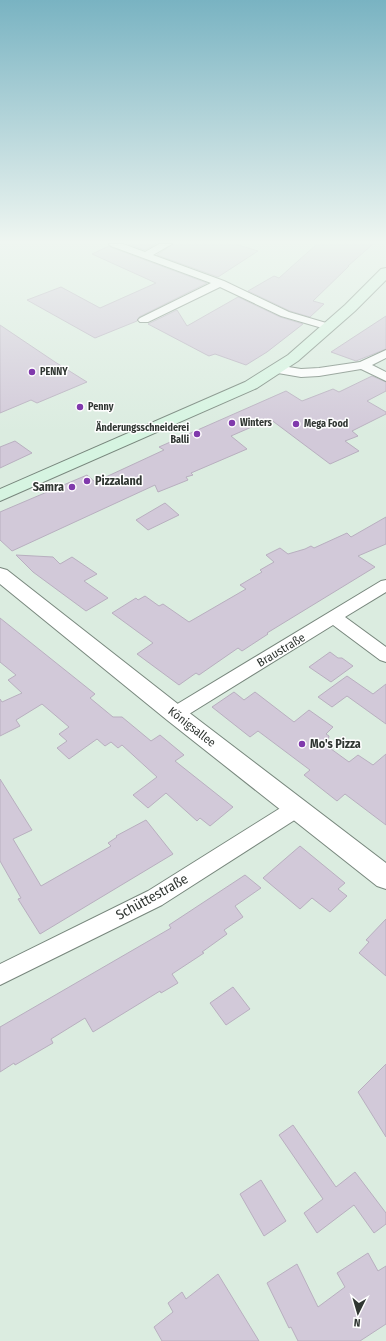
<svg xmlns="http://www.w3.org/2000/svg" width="386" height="1341" viewBox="0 0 386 1341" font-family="'Fira Sans Condensed',sans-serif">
<rect width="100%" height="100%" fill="#dbece0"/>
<!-- building -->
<g fill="#d2c9d9" stroke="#b8afbf">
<path d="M128 244H156L145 250Z"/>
<path d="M173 244H235L258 251 218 277 157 255Z"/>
<path d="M317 244H373L348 266H349L313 301 324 304 310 317 290 311 248 291 274 276 279 278Z"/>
<path d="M109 246 110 247 207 283 139 317 137 321 95 338 27 300 61 287 100 308 156 283 92 254Z"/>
<path d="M238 297 280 317 303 324 267 352 246 365 215 354 209 356 205 354 148 324 177 310 187 326Z"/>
<path d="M386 316V349L356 361 331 352Z"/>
<path d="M0 325 55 362 87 382 37 403 31 400 0 413Z"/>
<path d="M372 376 386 382V391L367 401 386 412V414L352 431 358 436 345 441 359 451 330 464 270 419 231 436 247 449 191 473 193 475 186 477 188 480 158 492 155 485 12 551 0 540V512L87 475 95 482 164 450 159 447 286 391 302 401 333 389 339 392Z"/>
<path d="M15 441 32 453 0 468V447Z"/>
<path d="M165 503 179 515 148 530 136 520Z"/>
<path d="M386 517V544L358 556 375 567 267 633 268 634 242 651 238 648 199 675 196 673 179 685 137 654 153 643 112 613 136 598 138 600 145 596 159 606 163 604 189 622 246 589 240 585 262 572 260 570 274 562 266 555 280 548 288 554 305 549 311 546 314 548 347 533 351 537Z"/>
<path d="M16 555 53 557 60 564 72 557 97 574 84 581 108 598 86 611 33 572Z"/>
<path d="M0 618 95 694 90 698 113 717H122L151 741 160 735 184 755 175 761 233 807 210 826 200 818 197 821 166 793 148 808 133 795 157 777 122 745 118 748 111 742 105 746 97 739 69 759 57 748 67 741 59 734 69 727 42 704 16 720 20 726 0 736V699L2 702 22 693 8 680 16 675 0 662Z"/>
<path d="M330 652 338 658H342L353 666 331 682 309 667Z"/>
<path d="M347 676 373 694 386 684V724L347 696 332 707 318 697Z"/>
<path d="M234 692 244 700 255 692 294 722 309 710 333 727 326 734 329 736 327 746 349 762 358 755 373 765 386 754V825L345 794 337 801 304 775 310 770 258 731 250 737 212 707Z"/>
<path d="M0 779 32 830 13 839 41 886 111 846 108 843 117 837 116 836 146 820 173 854 40 934 18 899 21 898 0 861Z"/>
<path d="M300 846 345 883 338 889 347 896 330 912 312 898 300 909 263 878Z"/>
<path d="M245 875 261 888 235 906 243 917 224 930 227 934 202 952 204 953 172 974 178 983 161 993 160 991 93 1032 85 1018 51 1039 53 1043 15 1065 14 1063 0 1072V1027L171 928 169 925Z"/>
<path d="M386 919V976L359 953 369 942 366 940Z"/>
<path d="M233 987 250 1009 226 1025 210 1003Z"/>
<path d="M386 1064V1137L358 1092Z"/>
<path d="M293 1125 336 1187 355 1172 386 1213V1224L374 1233 354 1205 317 1233 304 1213 323 1199 279 1135Z"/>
<path d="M261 1180 286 1221 264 1236 240 1194Z"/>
<path d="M368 1253 378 1271 386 1266V1324L360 1341H298L291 1327 289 1328 267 1283 297 1264 318 1307 345 1287 337 1273Z"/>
<path d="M218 1274 259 1341H162L154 1327 173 1312 168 1303 182 1292 186 1299Z"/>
</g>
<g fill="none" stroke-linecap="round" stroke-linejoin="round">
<defs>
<g id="minor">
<path d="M109 244H123L145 252 159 244H172L153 255 224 281 289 312 333 325 335 327 329 330 281 316 220 287 148 322H140L138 320 140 318 211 283 111 246Z"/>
<path d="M386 350V358L372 365 386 372V381L361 369 319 376 301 377 272 372 270 369 272 366 276 365 301 369 319 368 360 362Z"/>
<path d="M386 580V592L345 617 386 647V662L380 660 333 625 181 719 175 721 169 719 166 714 169 709 381 581Z"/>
<path d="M297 800 304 802 307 808 304 814 162 905 0 985V964L148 891 290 802Z"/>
</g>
<path id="tertiary" d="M0 568 7 570 183 708 386 863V889L377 886 167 720 0 584Z"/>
<path id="secondary" d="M386 268V280L355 311 298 361 257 388 0 501V489L245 382 288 355 345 305 381 269Z"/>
</defs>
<!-- minor casing -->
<use href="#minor" stroke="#78877d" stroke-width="2"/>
<!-- tertiary casing -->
<use href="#tertiary" stroke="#78877d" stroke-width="2"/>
<!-- secondary casing -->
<use href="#secondary" stroke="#78877d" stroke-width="2"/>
<!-- minor -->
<use href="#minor" fill="#fff" fill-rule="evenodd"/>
<!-- tertiary -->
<use href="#tertiary" fill="#fff" fill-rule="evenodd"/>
<!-- secondary -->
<use href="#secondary" fill="#d6f4e1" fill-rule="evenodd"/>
</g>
<!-- sky -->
<linearGradient id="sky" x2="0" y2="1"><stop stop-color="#79b3c2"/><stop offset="0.56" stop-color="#eff6f1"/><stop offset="1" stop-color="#eff6f1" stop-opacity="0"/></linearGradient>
<rect width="386" height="432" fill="url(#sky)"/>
<!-- markers -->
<g fill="#8039ac" stroke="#fff" stroke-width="1.5">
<circle cx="32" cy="372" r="4"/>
<circle cx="80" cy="407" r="4"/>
<circle cx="232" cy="423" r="4"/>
<circle cx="296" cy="424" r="4"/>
<circle cx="197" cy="434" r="4"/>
<circle cx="87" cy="481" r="4"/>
<circle cx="72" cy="487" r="4"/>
<circle cx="302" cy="744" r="4"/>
</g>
<g text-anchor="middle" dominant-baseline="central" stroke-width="3" stroke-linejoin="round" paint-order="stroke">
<!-- far-poi labels -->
<g font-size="10" font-weight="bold" fill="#303632" stroke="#fff" text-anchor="start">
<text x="40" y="372">PENNY</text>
<text x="88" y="407">Penny</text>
<text x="240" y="423">Winters</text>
<text x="304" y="424">Mega Food</text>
<text x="189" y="428" text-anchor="end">Änderungsschneiderei<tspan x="189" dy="12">Balli</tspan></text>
</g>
<!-- poi labels -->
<g font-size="12" font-weight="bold" fill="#303632" stroke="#fff" text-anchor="start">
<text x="95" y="481">Pizzaland</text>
<text x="64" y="487" text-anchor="end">Samra</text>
<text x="310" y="744">Mo's Pizza</text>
</g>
<!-- street labels -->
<g font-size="12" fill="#303632" stroke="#fff">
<text transform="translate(281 650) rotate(-31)">Braustraße</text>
<text transform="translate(192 727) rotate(38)">Königsallee</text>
</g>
<!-- near-street labels -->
<g font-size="14" fill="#303632" stroke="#fff">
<text transform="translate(152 897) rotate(-29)">Schüttestraße</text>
</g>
</g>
<!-- north arrow -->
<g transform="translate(358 1313) rotate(185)" stroke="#ffffff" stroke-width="3" paint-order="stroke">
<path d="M0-3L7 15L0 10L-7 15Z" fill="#303632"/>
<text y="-6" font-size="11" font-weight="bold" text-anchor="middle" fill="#303632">N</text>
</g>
</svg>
